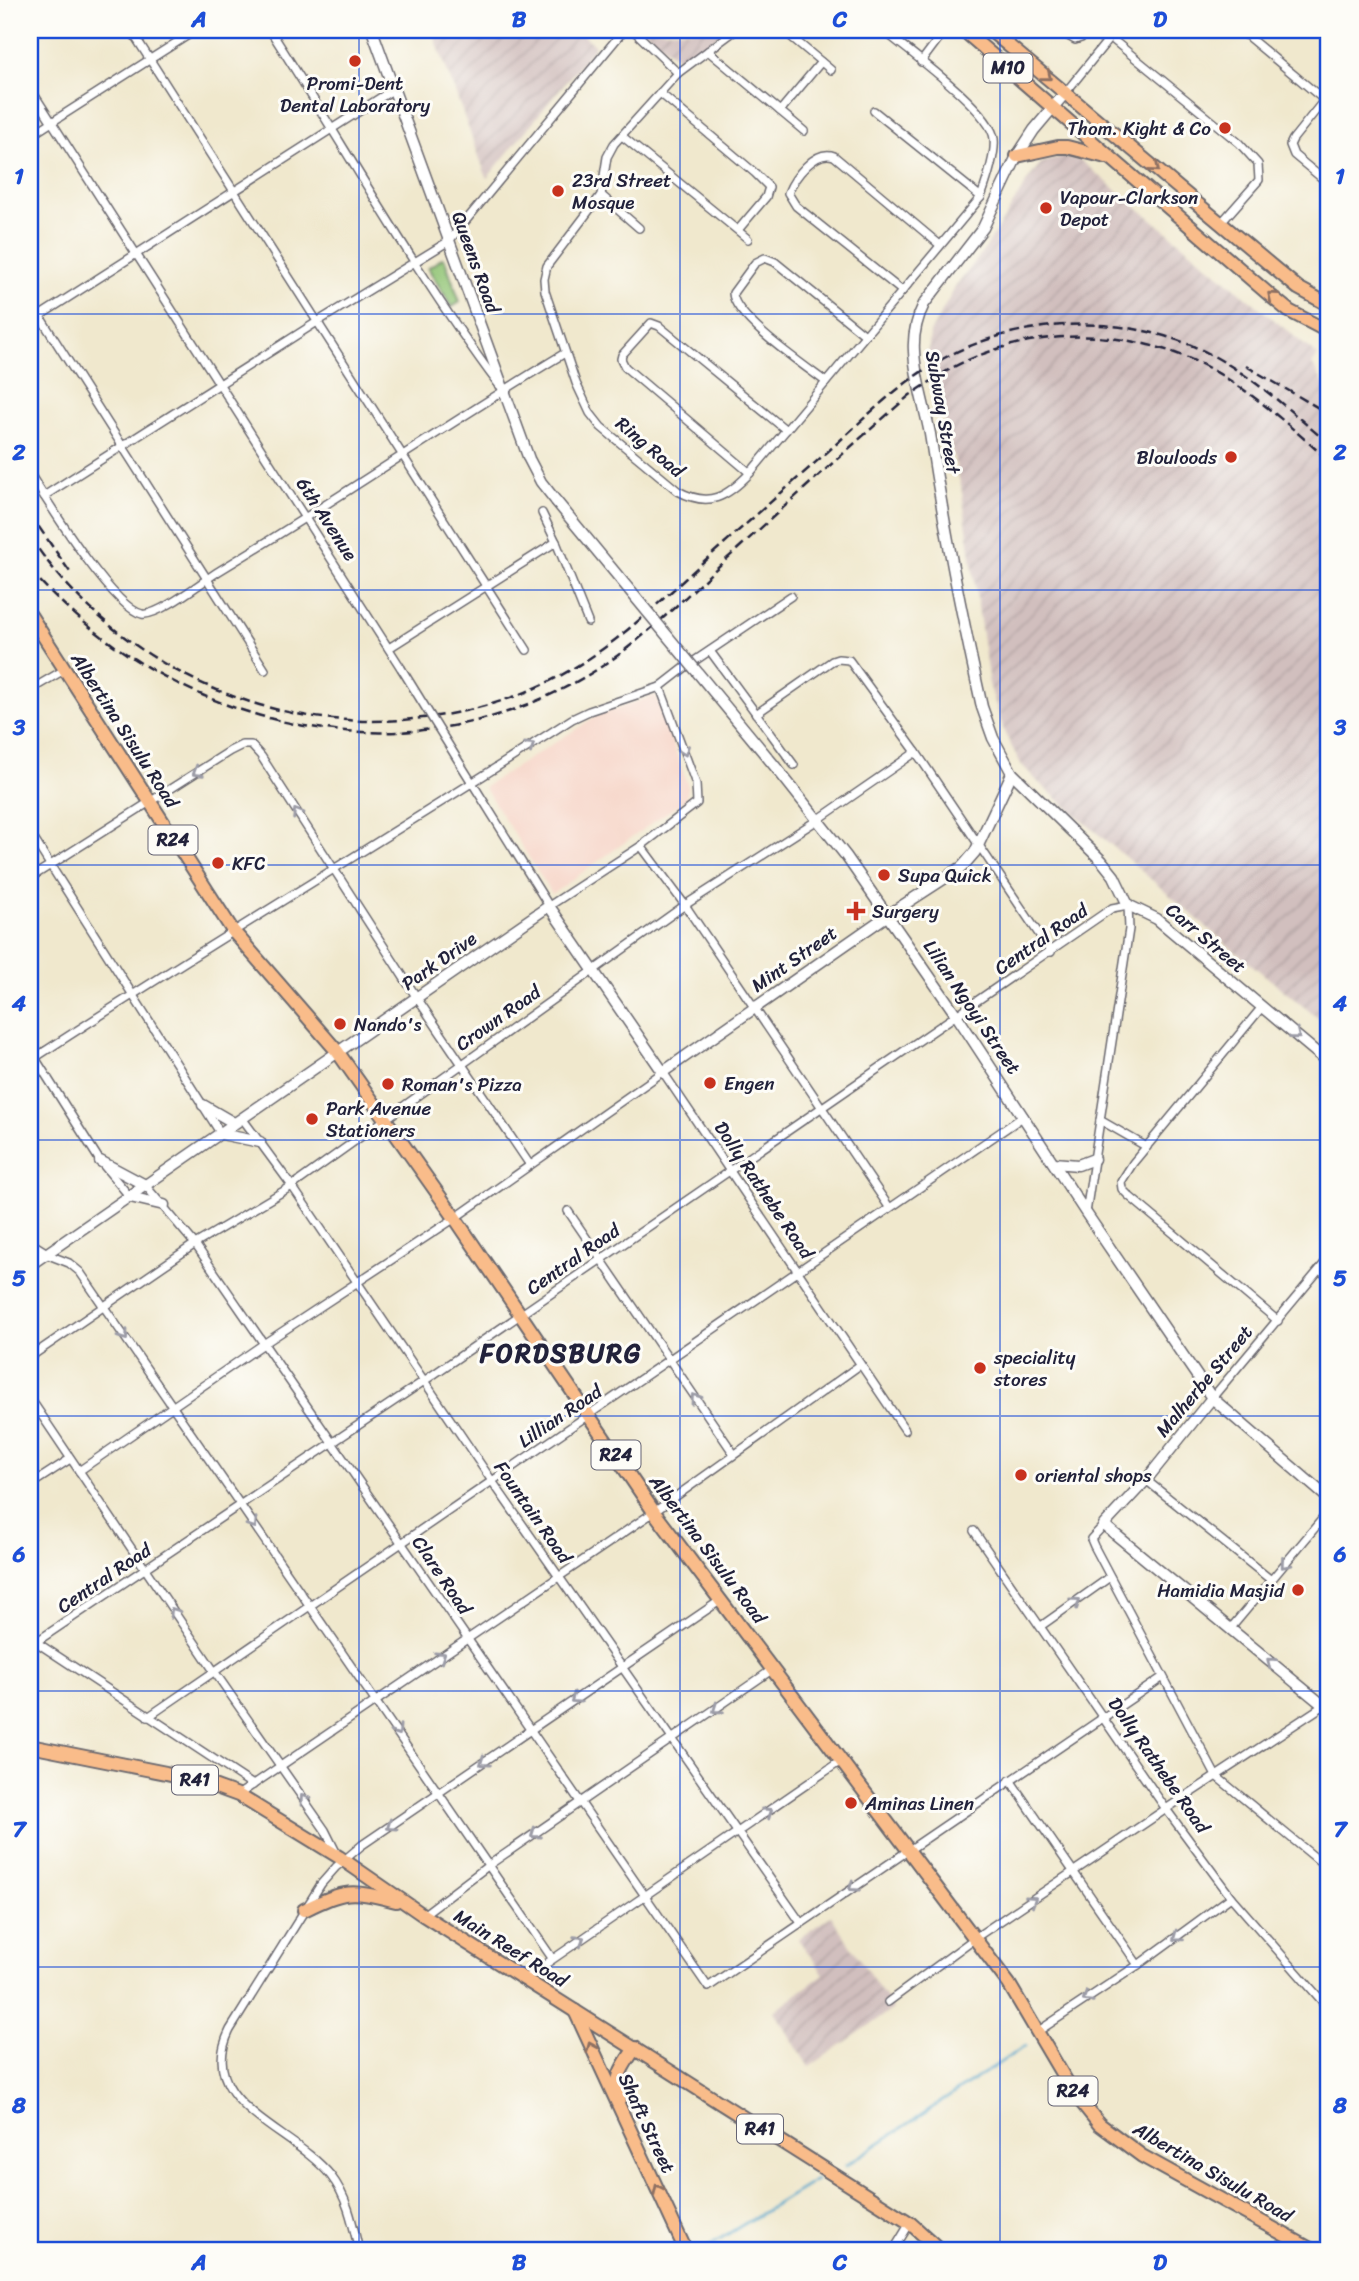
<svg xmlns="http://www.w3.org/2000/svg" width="1359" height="2281" viewBox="0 0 1359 2281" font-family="Sriracha,sans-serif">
<defs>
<pattern id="industrial-furrows" width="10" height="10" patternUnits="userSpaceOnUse" patternTransform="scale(1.75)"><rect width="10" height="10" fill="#d1bfbe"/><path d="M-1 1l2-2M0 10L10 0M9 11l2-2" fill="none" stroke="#b3a4a4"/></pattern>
</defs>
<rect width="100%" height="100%" fill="#fdfcf7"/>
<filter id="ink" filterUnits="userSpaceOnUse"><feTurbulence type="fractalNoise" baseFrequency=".0143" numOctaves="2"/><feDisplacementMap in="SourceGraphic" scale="14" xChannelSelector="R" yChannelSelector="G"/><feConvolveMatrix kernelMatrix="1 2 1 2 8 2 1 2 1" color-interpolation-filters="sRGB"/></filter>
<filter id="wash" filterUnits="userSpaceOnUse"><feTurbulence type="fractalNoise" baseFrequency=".00686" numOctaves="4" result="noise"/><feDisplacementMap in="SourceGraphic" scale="28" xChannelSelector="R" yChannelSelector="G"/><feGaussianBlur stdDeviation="1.57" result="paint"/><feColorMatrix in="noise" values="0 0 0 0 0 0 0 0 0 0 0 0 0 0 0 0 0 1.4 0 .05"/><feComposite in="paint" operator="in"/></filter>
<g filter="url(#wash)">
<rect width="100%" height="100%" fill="#f0e8cd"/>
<!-- built -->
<path fill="#f6d2c4" d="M656 695 688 786 686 799 552 894 484 787 600 714Z"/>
<!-- industrial -->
<g fill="url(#industrial-furrows)">
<path d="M432 30H578L595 46 487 178Z"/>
<path d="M644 30H726L681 61Z"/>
<path d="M1061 157 1080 160 1318 356 1312 364 1329 393V1027L1231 948 1039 783 1021 764 1005 734 989 684 961 486 928 355 930 333 956 286 985 249 1028 180 1041 163Z"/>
<path d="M831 1916 893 2009 809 2067 774 2011 824 1974 798 1939Z"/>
</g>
<!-- green -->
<path fill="#91c475" stroke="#5a7358" stroke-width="2" d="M442 258 445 260 460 302 452 307 428 268Z"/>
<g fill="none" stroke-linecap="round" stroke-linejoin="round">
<!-- stream -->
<g stroke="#4fa4cb" stroke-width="2.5">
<path d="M845 2166 1025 2046"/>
<path d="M700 2251 816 2180"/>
</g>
</g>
</g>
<g filter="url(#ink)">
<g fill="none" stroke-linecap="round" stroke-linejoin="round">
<defs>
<g id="minor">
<path d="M131 30 527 650"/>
<path d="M270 30C346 148 415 273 499 385"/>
<path d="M633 30 678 73"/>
<path d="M736 30 678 73 614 144 607 157 601 195 547 266 544 279 545 291 576 383 590 413 601 427 678 491C709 508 727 497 750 473L981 197C986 183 996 154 994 139 992 111 907 50 883 30"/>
<path d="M783 30 831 70"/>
<path d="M1057 30 1075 40 1081 38 1091 30"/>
<path d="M1101 30 1239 143 1258 164 1259 180 1221 223"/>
<path d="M1240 30 1329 104"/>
<path d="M708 51 804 131"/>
<path d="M921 62 945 30"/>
<path d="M30 88 401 668"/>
<path d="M1066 92 1116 30"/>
<path d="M660 93 755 173 769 187 766 197 738 230"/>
<path d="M1329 94 1293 139 1290 145 1294 155 1329 184"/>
<path d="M780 111 821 62"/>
<path d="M874 111 981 197"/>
<path d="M30 136 196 30"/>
<path d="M622 136 748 239"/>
<path d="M601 195 639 228"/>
<path d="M902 291 796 206 788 193C794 178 815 149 834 156L940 245"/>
<path d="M30 301 265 670"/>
<path d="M30 322 394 89"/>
<path d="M826 382C805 366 733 317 733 293L755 263 765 258 775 262 865 335"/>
<path d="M750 473 625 367 621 359 622 355 651 323 659 326 786 430"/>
<path d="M30 474C48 502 112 607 142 614 158 617 204 580 219 571 336 501 448 423 565 353"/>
<path d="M44 496 317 322 449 241 624 30"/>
<path d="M542 513 556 542 588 622"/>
<path d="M389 648 556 542"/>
<path d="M710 651 794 765"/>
<path d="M30 690 64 670"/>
<path d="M756 714 832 661 838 659 849 660 916 752 1051 952"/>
<path d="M461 765 549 906 641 846 697 803 696 784 660 687"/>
<path d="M30 833 221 1134"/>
<path d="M641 846 685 905 889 1207"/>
<path d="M30 878 230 751 242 745H251L261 756 417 998 530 1165"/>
<path d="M1262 1007 1133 1163 1121 1182 1122 1189 1129 1196 1278 1321"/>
<path d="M30 1050 100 1161 130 1197"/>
<path d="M30 1061C208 944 393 835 572 719L589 711 660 687 687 666 791 596"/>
<path d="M242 1118 292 1186 492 1481 801 1923"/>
<path d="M1100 1120 1147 1147"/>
<path d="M145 1185 195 1244 708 1987 1163 1677"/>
<path d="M568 1211 734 1454"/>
<path d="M46 1254 69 1263 80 1272 552 1958"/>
<path d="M1320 1270 1329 1278"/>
<path d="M30 1357 195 1244 292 1186 685 905 819 819 916 752"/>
<path d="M30 1398 214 1671 325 1830 337 1854"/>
<path d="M1212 1398 1329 1258"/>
<path d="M79 1471 265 1343 455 1218 663 1072 905 1430"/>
<path d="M1146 1480 1271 1580"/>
<path d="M30 1485 70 1459"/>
<path d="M1104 1525 1091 1539 1094 1546 1216 1776 1329 1869"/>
<path d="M974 1531 1166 1809 1231 1897 1329 2009"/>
<path d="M1041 1626 1110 1577"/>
<path d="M1231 1628 1329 1511"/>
<path d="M36 1642 253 1785"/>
<path d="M30 1646 424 1381 1112 908 1128 905 1129 929 1086 1213"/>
<path d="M148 1717 1024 1116"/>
<path d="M1010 1780 1138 1965"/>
<path d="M238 1795 654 1512 860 1365"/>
<path d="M423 1915 489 1865 773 1669"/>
<path d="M524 1979 842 1760"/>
<path d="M888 2002 975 1938 1166 1809 1329 1702"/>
<path d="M1037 2032 1138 1965 1231 1897"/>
<path d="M359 2251C353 2225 348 2198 331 2176 294 2129 193 2104 230 2030L321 1884 336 1867 362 1845 721 1600"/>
<path d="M893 2251 910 2223"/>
</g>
<g id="tertiary">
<path d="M372 30 529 459 541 482 556 501"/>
<path d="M1066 92 1034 130 1017 156 983 228 924 304C917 318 913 335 914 351 915 379 925 407 930 434 944 526 962 617 982 707L993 738 1012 773 1102 861 1114 876 1128 905 1157 919 1329 1063"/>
<path d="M778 770 846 856 957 1016 1086 1213 1212 1398 1329 1499"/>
<path d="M203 1105 234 1123"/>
<path d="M221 1134 260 1142"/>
<path d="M100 1161 145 1185"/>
<path d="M1054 1163 1078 1165 1094 1159"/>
<path d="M130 1197 164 1205"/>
<path d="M30 1244 46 1254"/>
<path d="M30 1265 549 906 663 1072 888 915 962 867 975 852 1012 773"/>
<path d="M1212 1398 1146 1480 1104 1525 1329 1710"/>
</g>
<g id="primary">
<path d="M963 30 1272 297 1289 311 1329 332"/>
<path d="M990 30 1298 288 1329 305"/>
<path d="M1017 156 1058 147H1067L1106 157"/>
<path d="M30 615 233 931 337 1051 455 1218 654 1512 1009 1984 1071 2089 1099 2124 1142 2156 1314 2251"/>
<path d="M30 1746 166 1773 197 1780 238 1795 339 1857 423 1915 910 2223 941 2251"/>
<path d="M304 1910C347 1889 350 1890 396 1901"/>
<path d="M575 2011 686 2251"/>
<path d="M620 2098C613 2077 624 2065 635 2048"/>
</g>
</defs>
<!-- minor casing -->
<use href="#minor" stroke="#6a676e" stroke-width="10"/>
<!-- tertiary casing -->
<use href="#tertiary" stroke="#6a676e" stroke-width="13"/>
<!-- primary casing -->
<use href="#primary" stroke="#6a676e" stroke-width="16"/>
<!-- minor -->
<use href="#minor" stroke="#fff" stroke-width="7"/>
<!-- tertiary -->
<use href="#tertiary" stroke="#fff" stroke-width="10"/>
<!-- primary -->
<use href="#primary" stroke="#f9bc8a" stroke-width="12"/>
<!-- rail -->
<g stroke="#22223b" stroke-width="2.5" stroke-dasharray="10 5" stroke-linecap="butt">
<path d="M1246 366 1329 414"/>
<path d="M30 514 72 575"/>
<path d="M30 537C85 620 171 681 267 707 365 734 484 722 572 669 620 641 661 601 702 563 746 524 790 485 834 446 869 414 905 378 948 356 1023 318 1115 314 1193 346 1244 368 1287 408 1329 444"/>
<path d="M30 570C175 733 415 789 604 665 646 637 683 599 720 565 783 508 846 450 910 395 923 387 937 377 950 369 1029 326 1128 326 1207 367 1252 391 1291 427 1329 461"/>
</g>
<defs>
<path id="minor-bridge" d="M401 668 461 765"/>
<path id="tertiary-bridge" d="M556 501 778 770"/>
</defs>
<!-- minor-bridge casing -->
<use href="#minor-bridge" stroke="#6a676e" stroke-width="10" stroke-linecap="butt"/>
<!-- tertiary-bridge casing -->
<use href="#tertiary-bridge" stroke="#6a676e" stroke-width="13" stroke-linecap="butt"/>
<!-- minor-bridge -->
<use href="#minor-bridge" stroke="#fff" stroke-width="7"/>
<!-- tertiary-bridge -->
<use href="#tertiary-bridge" stroke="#fff" stroke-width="10"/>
</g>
<!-- one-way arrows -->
<defs><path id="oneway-chevron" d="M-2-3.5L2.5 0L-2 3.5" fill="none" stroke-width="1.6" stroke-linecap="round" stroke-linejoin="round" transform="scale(1.75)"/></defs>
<g stroke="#8e6f62">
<use href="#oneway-chevron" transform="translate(1047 76) rotate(39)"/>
<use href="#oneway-chevron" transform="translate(1155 168) rotate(40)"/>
<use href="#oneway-chevron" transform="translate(1272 296) rotate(-140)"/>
<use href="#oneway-chevron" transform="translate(591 2047) rotate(-113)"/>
<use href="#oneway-chevron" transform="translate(658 2189) rotate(-115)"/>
</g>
<g stroke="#9c9ca7">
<use href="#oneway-chevron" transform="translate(530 746) rotate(-34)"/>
<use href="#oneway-chevron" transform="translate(684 751) rotate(70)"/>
<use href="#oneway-chevron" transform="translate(197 772) rotate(148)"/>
<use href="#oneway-chevron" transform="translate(297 813) rotate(-122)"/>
<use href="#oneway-chevron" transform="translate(1296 1035) rotate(39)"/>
<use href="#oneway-chevron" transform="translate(124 1336) rotate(55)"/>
<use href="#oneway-chevron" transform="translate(695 1398) rotate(-125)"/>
<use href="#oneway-chevron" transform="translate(253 1524) rotate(55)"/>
<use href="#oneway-chevron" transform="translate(1285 1564) rotate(130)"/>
<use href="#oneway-chevron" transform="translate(1076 1602) rotate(-35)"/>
<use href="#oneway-chevron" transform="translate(174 1612) rotate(-124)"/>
<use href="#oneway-chevron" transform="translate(441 1656) rotate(-34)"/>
<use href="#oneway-chevron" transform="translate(1271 1662) rotate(-140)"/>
<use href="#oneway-chevron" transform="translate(575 1699) rotate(146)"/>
<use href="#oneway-chevron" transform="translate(717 1709) rotate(145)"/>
<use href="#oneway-chevron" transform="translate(397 1731) rotate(56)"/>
<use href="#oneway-chevron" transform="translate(484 1762) rotate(145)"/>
<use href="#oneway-chevron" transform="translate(304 1799) rotate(-125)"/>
<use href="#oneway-chevron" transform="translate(768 1812) rotate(-35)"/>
<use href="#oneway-chevron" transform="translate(391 1826) rotate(146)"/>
<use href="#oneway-chevron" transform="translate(535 1834) rotate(145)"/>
<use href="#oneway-chevron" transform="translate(853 1887) rotate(145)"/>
<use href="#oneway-chevron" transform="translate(1032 1900) rotate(-34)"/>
<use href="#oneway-chevron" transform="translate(1177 1937) rotate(144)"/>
<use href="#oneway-chevron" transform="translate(580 1940) rotate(-33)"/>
<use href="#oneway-chevron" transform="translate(1087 1998) rotate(147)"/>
</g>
</g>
<!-- grid -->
<path fill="none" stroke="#1d4ed8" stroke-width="2" stroke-opacity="0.55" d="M359 30V2251M680 30V2251M1000 30V2251M30 314H1329M30 590H1329M30 865H1329M30 1140H1329M30 1416H1329M30 1691H1329M30 1967H1329"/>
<!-- markers -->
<g fill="#c8321e" stroke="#fdfcf7" stroke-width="2.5">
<circle cx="355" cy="61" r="7"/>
<circle cx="1225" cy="128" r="7"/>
<circle cx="558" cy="191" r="7"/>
<circle cx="1046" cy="208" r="7"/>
<circle cx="1231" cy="457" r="7"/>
<circle cx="218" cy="863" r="7"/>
<circle cx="884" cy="875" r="7"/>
<path d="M852.5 900.5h7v7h7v7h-7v7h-7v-7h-7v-7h7z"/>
<circle cx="340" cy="1024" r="7"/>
<circle cx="710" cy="1083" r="7"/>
<circle cx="388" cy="1084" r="7"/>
<circle cx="312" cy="1119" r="7"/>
<circle cx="980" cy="1368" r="7"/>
<circle cx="1021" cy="1475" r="7"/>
<circle cx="1298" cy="1590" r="7"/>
<circle cx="851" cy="1803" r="7"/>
</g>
<g text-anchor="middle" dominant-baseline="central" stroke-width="6" stroke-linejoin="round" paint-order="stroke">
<!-- shield labels -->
<g fill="#fdfcf7" stroke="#646373" stroke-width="2">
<rect x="983.5" y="53.5" width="49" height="29" rx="5"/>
<rect x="148.5" y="825.5" width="49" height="29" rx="5"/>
<rect x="591.5" y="1440.5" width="49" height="29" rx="5"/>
<rect x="172" y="1765.5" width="46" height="29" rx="5"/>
<rect x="1048.5" y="2076.5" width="49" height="29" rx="5"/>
<rect x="737" y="2114.5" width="46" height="29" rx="5"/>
</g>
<g font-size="18" font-weight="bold" fill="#22223b">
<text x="1008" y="68">M10</text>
<text x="173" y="840">R24</text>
<text x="616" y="1455">R24</text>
<text x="195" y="1780">R41</text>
<text x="1073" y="2091">R24</text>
<text x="760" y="2129">R41</text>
</g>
<!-- poi labels -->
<g font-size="19" fill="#22223b" stroke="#fdfcf7" text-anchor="start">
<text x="355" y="83" text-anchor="middle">Promi-Dent<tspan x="355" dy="22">Dental Laboratory</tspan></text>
<text x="1211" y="128" text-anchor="end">Thom. Kight &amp; Co</text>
<text x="572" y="180">23rd Street<tspan x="572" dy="22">Mosque</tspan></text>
<text x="1060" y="197">Vapour-Clarkson<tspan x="1060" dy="22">Depot</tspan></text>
<text x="1217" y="457" text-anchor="end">Blouloods</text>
<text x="232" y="863">KFC</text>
<text x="898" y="875">Supa Quick</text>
<text x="872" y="911">Surgery</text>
<text x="354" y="1024">Nando's</text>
<text x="724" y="1083">Engen</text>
<text x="402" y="1084">Roman's Pizza</text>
<text x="326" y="1108">Park Avenue<tspan x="326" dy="22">Stationers</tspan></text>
<text x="994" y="1357">speciality<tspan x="994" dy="22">stores</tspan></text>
<text x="1035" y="1475">oriental shops</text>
<text x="1284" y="1590" text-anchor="end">Hamidia Masjid</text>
<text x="865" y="1803">Aminas Linen</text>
</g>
<!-- street labels -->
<g font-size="19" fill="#22223b" stroke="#fdfcf7">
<text transform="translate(476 262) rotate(70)">Queens Road</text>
<text transform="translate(943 412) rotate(80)">Subway Street</text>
<text transform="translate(650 447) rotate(40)">Ring Road</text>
<text transform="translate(327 519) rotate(57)">6th Avenue</text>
<text transform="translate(125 730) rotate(57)">Albertina Sisulu Road</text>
<text transform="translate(1206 938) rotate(40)">Carr Street</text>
<text transform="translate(1041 939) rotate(-35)">Central Road</text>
<text transform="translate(794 959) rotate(-35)">Mint Street</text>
<text transform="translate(439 961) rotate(-35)">Park Drive</text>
<text transform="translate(972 1007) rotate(56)">Lilian Ngoyi Street</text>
<text transform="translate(498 1018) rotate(-35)">Crown Road</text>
<text transform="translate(764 1190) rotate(56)">Dolly Rathebe Road</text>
<text transform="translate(573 1259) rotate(-35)">Central Road</text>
<text transform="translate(1204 1381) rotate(-50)">Malherbe Street</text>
<text transform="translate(560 1416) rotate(-34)">Lillian Road</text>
<text transform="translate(533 1512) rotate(55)">Fountain Road</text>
<text transform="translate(708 1549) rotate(53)">Albertina Sisulu Road</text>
<text transform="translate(442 1575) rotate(56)">Clare Road</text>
<text transform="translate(104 1578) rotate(-34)">Central Road</text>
<text transform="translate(1159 1765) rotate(55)">Dolly Rathebe Road</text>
<text transform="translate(511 1948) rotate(32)">Main Reef Road</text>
<text transform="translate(647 2123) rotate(65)">Shaft Street</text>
<text transform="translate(1213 2172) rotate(30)">Albertina Sisulu Road</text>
</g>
<!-- district labels -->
<g font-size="26" font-weight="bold" letter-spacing="2" fill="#22223b" stroke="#fdfcf7">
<text x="561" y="1353">FORDSBURG</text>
</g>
</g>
<!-- margin -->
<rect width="1359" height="2281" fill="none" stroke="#fdfcf7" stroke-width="77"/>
<rect x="38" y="38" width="1282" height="2204" fill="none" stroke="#1d4ed8" stroke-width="2.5"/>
<g font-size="23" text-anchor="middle" font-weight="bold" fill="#1d4ed8">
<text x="199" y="27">A</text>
<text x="519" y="27">B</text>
<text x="840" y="27">C</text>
<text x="1160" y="27">D</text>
<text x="19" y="184">1</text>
<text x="1340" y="184">1</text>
<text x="19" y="460">2</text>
<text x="1340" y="460">2</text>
<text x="19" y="735">3</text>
<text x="1340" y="735">3</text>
<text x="19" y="1011">4</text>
<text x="1340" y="1011">4</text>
<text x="19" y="1286">5</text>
<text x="1340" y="1286">5</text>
<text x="19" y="1562">6</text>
<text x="1340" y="1562">6</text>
<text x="19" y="1837">7</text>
<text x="1340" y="1837">7</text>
<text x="19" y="2113">8</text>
<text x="1340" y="2113">8</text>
<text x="199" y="2270">A</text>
<text x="519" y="2270">B</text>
<text x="840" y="2270">C</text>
<text x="1160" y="2270">D</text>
</g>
</svg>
